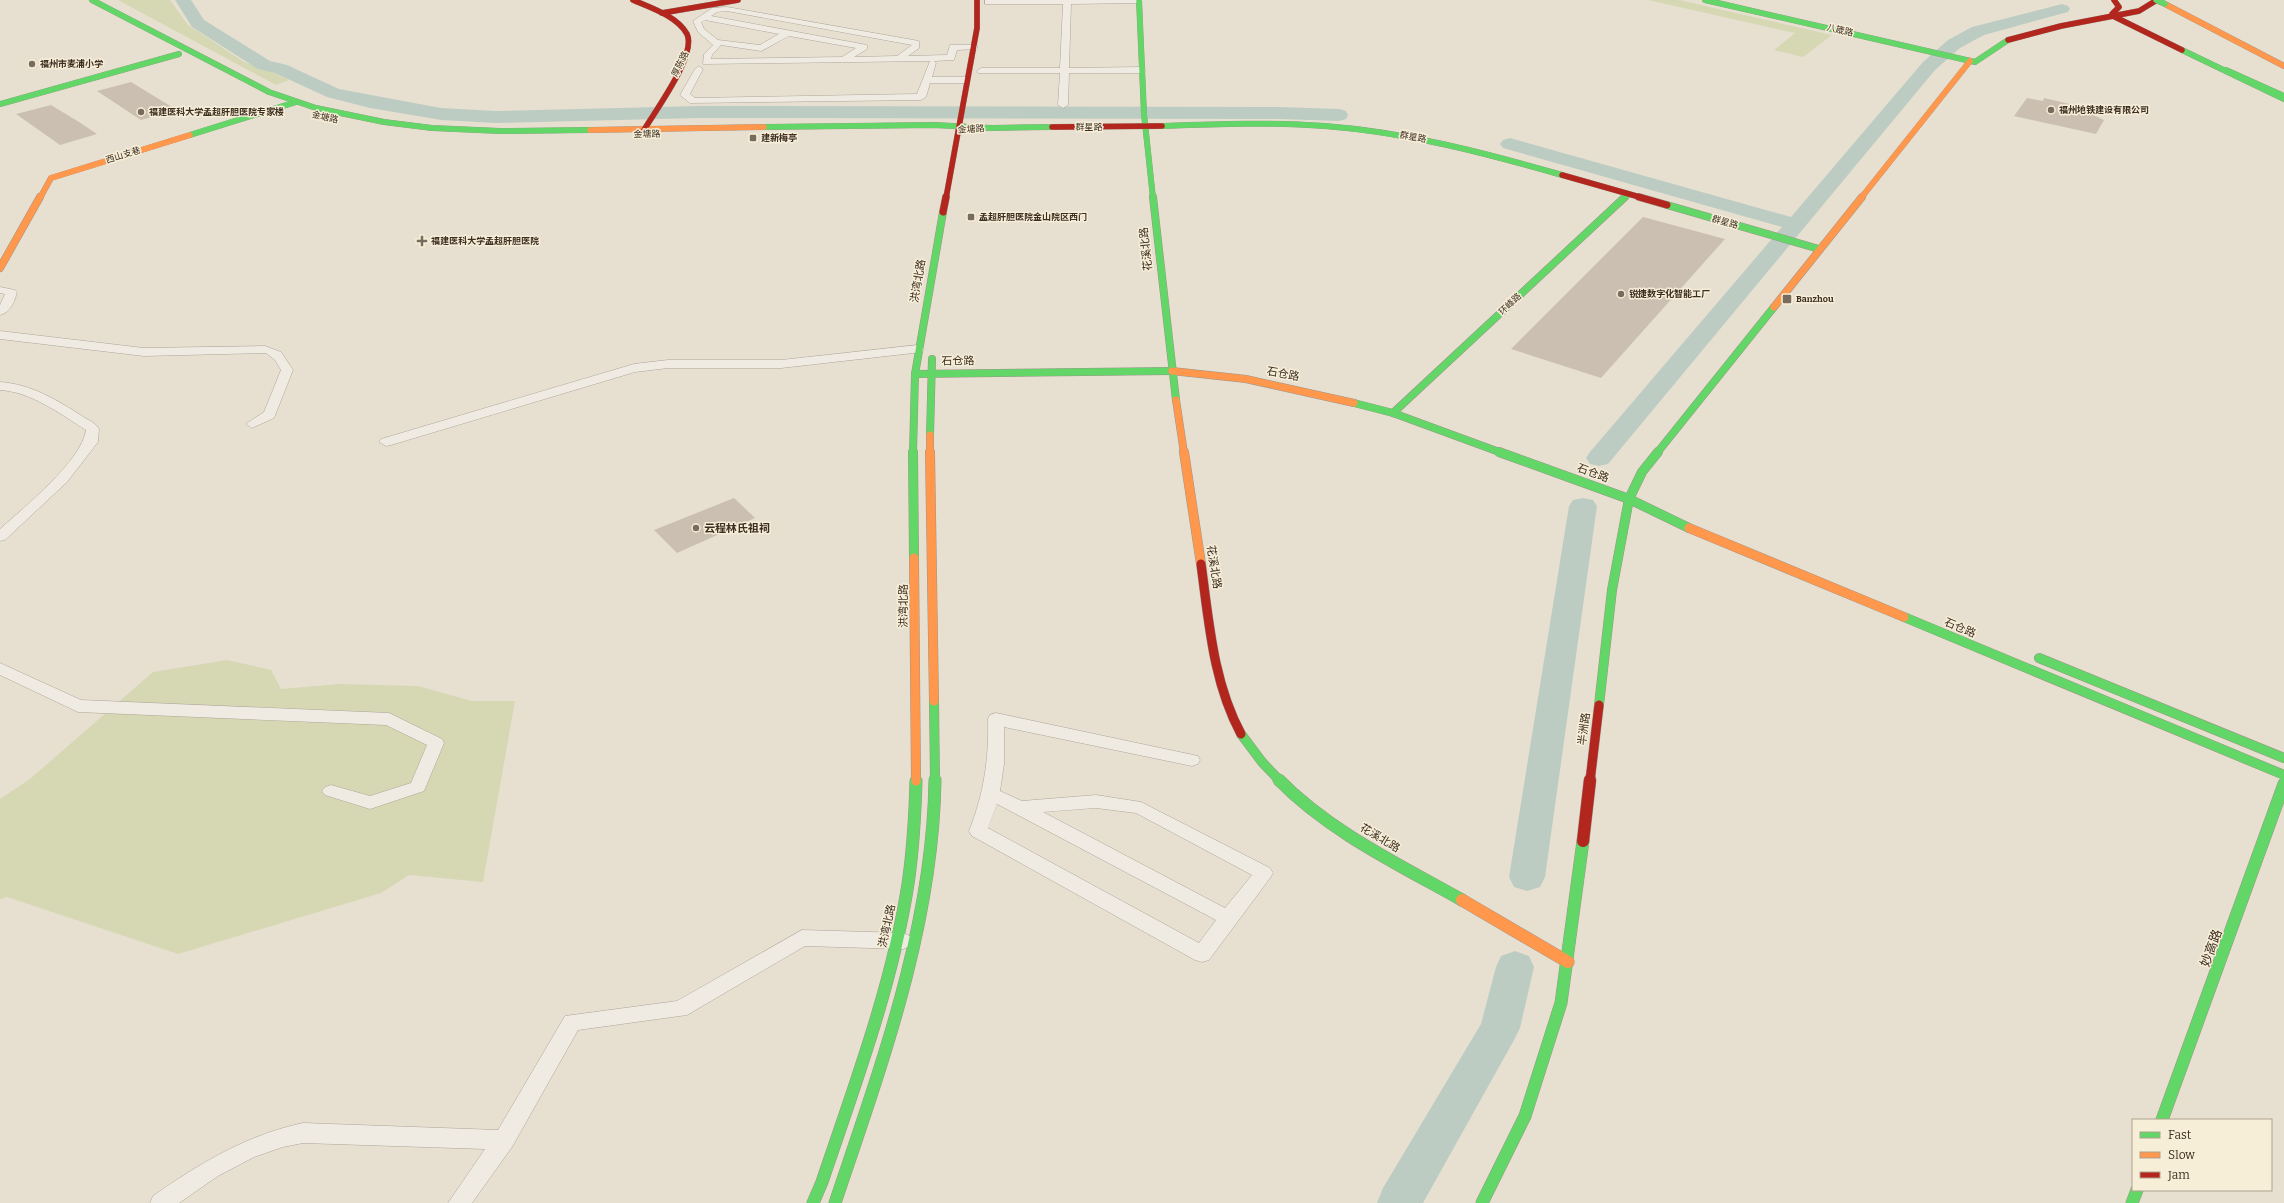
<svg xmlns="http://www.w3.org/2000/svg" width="2284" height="1203" viewBox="0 0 2284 1203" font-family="Bitter,'Noto Sans SC',serif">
<rect width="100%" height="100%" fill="#e7e0d1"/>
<!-- green -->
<g fill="#d6d7b3">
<path d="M118 0H170L188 25 244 62 277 74 289 80 276 85Z"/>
<path d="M1648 0H1679L1832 35 1803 57 1774 50 1795 33Z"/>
<path d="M227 660 271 670 281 689 340 684 418 686 472 701H515L483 882 409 875 381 893 178 954 7 897 0 899V799L30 779 153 672Z"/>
</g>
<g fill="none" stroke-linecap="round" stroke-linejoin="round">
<!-- river -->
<g fill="#bcccc2" fill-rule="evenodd">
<path d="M175 0H191L204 20 270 61 287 65 339 89 441 108 496 111 699 106 1280 107 1339 109 1346 111 1348 115 1346 119 1339 121 1280 119 699 118 496 123 441 120 370 108 327 97 275 73 258 69 192 27Z"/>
<path d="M2062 4 2068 6 2070 9 2068 12 1984 35 1960 48 1935 70 1608 464 1599 466 1590 464 1586 458 1590 452 1782 227 1503 148 1500 144 1503 140 1510 138 1517 140 1791 217 1923 62 1948 40 1972 27Z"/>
<path d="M1583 498 1593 500 1597 506 1545 877 1540 887 1527 891 1514 887 1509 877 1569 506 1573 500Z"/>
<path d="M1515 951 1529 956 1534 967 1520 1028 1514 1040 1423 1203H1377L1383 1188 1481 1024 1496 967 1501 956Z"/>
</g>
</g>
<!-- building -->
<g fill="#cbbfb2">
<path d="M131 82 177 110 141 120 97 91Z"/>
<path d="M2027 98 2043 101 2044 98 2070 104 2104 120 2096 134 2014 116Z"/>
<path d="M51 105 79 122 97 134 60 145 16 114Z"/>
<path d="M1643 217 1725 239 1601 378 1511 349Z"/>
<path d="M734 498 755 518 677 553 654 530Z"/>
</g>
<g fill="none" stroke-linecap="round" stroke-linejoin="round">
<defs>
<g id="street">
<path d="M985 0H1142L1139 3 1071 4 1069 68 1142 67 1146 70 1142 73H1069L1068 105 1063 108 1058 105 1060 73H978L977 71 981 68H1060L1063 4H985Z"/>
<path d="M727 7 919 41V48L908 56 947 55 950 45H977V49L957 50 954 60 934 61 936 63 932 77H967L971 80 967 83H930L926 97 921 100 690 103 680 95 695 69 699 66 703 69 690 94 695 98 917 94 930 61 703 64 704 54 713 45 698 32 693 21 712 8ZM727 11 912 45 897 56 854 57 867 49V45L711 16 717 12ZM705 20 779 34 760 45 718 40 704 29 701 22ZM789 36 856 48 842 57 711 59 712 55 721 45 761 51Z"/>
<path d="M0 287 15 290 17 292C15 301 10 313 0 315V305L5 294 0 293Z"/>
<path d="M0 331 144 348 265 346 281 352 293 370 274 418 252 428 246 424 264 412 281 370 275 360 266 353 144 356 0 339Z"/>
<path d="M918 345 922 346 924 349 922 352 781 368H668L635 372 391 445 386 446 379 442 381 439 634 364 668 360H781Z"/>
<path d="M0 382C31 384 57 400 82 416 88 420 96 423 99 429L98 442 67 482 5 540 0 541V529C24 507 81 462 86 430 60 414 32 392 0 390Z"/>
<path d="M0 663 81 700 389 713 442 739 444 743 424 791 370 809 325 795 322 791 325 787 331 785 370 796 411 783 427 745 386 725 78 712 0 675Z"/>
<path d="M996 713 1198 756 1200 760 1198 764 1192 766 1004 727V764L1000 791 1022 801 1096 795 1141 802 1270 868 1273 873 1270 878 1209 960 1202 962 1195 960 972 836 969 831C984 793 989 759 988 719L990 715ZM997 804 1014 813 1216 920 1199 943 988 828ZM1096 808 1136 813 1252 875 1225 908 1043 812Z"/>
<path d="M802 930 903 933 910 936 912 941 910 946 903 949 805 946 687 1015 578 1030 512 1147 472 1203H448L485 1149 303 1143 283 1147 254 1157 218 1176 179 1203H150L153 1196C200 1163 247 1135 303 1123L498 1130 565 1016 677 1001Z"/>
</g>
<g id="fast-far3">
<path d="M92 0 269 92 316 108 384 122 432 128 500 131 590 130"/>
<path d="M1139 0 1144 114 1153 198"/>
<path d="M1705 0 1975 62 2008 40"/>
<path d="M2182 50 2284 99"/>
<path d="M2226 70 2284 96"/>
<path d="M0 104 179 54"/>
<path d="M1162 126C1217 124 1271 122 1325 126 1406 132 1485 153 1562 175"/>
<path d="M764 127 934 125 992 128 1052 127"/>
<path d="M190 135 296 102"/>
<path d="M1624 198 1628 194"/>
</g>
<g id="fast-far2">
<path d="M1153 197 1176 400"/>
<path d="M1667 205 1819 249"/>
<path d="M915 374 1172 371"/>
<path d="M1354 403 1393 413 1502 453"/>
<path d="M1393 413 1625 197"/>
<path d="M930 435 932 359"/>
<path d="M913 453 915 374 943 212"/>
<path d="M1657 453 1774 307"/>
</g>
<g id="fast-far1">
<path d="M913 452 914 558"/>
<path d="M1499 452 1629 499 1689 528"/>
<path d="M1904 617 2284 775"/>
<path d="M2039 658 2284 758"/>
<path d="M934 701 935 781"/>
<path d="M1599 705 1612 590 1629 499 1642 472 1658 452"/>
<path d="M1241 734 1262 762 1280 781"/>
</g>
<g id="fast">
<path d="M1279 780C1330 832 1400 865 1462 900"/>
<path d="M2162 1120 2284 784"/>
<path d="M813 1203 822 1182C855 1084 892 986 908 884 913 850 915 816 916 781"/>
<path d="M835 1203C881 1066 933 926 935 780"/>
<path d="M1482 1203 1525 1116 1561 1003 1583 841"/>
<path d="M2132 1203 2137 1190"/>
</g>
<g id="slow-far3">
<path d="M2165 4 2284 66"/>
<path d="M590 130 764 127"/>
<path d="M40 198 51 178 190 135"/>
<path d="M1861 198 1970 61"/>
</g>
<g id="slow-far2">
<path d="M0 268 40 197"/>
<path d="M1774 307 1862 197"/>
<path d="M1172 371 1246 379 1354 403"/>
<path d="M1176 400 1184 453"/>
<path d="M930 435V453"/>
</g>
<g id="slow-far1">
<path d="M930 452 934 701"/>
<path d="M1184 452 1201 564"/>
<path d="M1689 528 1904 617"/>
<path d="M914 558 916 781"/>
</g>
<path id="slow" d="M1462 900 1568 962"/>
<g id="jam-far3">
<path d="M633 0C651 8 677 16 687 34 697 55 655 111 644 130"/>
<path d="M2114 0 2119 7 2112 14 2113 16 2182 50"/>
<path d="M662 13 738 0"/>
<path d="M2008 40 2061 26 2139 11 2157 0"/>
<path d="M1052 127 1162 126"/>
<path d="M1562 175 1643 198"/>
<path d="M946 198 977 28V0"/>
</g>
<g id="jam-far2">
<path d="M1639 197 1667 205"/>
<path d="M943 212 946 197"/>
</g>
<g id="jam-far1">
<path d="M1201 564C1209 622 1213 682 1241 734"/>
<path d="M1590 781 1599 705"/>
</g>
<path id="jam" d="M1583 841 1590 780"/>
</defs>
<!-- street casing -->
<use href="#street" stroke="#ada599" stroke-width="1"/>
<!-- fast-far3 casing -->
<use href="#fast-far3" stroke="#9c958a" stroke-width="6"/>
<!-- fast-far2 casing -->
<use href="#fast-far2" stroke="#9c958a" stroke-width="8"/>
<!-- fast-far1 casing -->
<use href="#fast-far1" stroke="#9c958a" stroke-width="10"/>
<!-- fast casing -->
<use href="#fast" stroke="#9c958a" stroke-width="13"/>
<!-- slow-far3 casing -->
<use href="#slow-far3" stroke="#9c958a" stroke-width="6"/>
<!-- slow-far2 casing -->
<use href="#slow-far2" stroke="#9c958a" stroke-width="8"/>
<!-- slow-far1 casing -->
<use href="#slow-far1" stroke="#9c958a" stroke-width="10"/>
<!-- slow casing -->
<use href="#slow" stroke="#9c958a" stroke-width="13"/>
<!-- jam-far3 casing -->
<use href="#jam-far3" stroke="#9c958a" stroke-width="6"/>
<!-- jam-far2 casing -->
<use href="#jam-far2" stroke="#9c958a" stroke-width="8"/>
<!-- jam-far1 casing -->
<use href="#jam-far1" stroke="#9c958a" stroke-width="10"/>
<!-- jam casing -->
<use href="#jam" stroke="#9c958a" stroke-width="13"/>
<!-- street -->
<use href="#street" fill="#efebe3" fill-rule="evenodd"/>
<!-- fast-far3 -->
<use href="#fast-far3" stroke="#63d668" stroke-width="5.5"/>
<!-- fast-far2 -->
<use href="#fast-far2" stroke="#63d668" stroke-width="7"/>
<!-- fast-far1 -->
<use href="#fast-far1" stroke="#63d668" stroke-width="9"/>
<!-- fast -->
<use href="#fast" stroke="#63d668" stroke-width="12"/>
<!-- slow-far3 -->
<use href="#slow-far3" stroke="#ff974d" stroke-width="5.5"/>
<!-- slow-far2 -->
<use href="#slow-far2" stroke="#ff974d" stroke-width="7"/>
<!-- slow-far1 -->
<use href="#slow-far1" stroke="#ff974d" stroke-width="9"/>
<!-- slow -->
<use href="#slow" stroke="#ff974d" stroke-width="12"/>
<!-- jam-far3 -->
<use href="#jam-far3" stroke="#b3261e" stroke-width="5.5"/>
<!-- jam-far2 -->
<use href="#jam-far2" stroke="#b3261e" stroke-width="7"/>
<!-- jam-far1 -->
<use href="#jam-far1" stroke="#b3261e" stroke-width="9"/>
<!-- jam -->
<use href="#jam" stroke="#b3261e" stroke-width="12"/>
<defs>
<path id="fast-bridge" d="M2156 0 2165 4"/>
</defs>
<!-- fast-bridge casing -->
<use href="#fast-bridge" stroke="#928b80" stroke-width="6" stroke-linecap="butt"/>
<!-- fast-bridge -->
<use href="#fast-bridge" stroke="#63d668" stroke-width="5.5"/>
</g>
<!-- markers -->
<g fill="#786c5e" stroke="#f7eed8" stroke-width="1.5">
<circle cx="32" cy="64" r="4"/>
<circle cx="2051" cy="110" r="4"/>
<circle cx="141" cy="112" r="4"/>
<rect x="749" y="134" width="8" height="8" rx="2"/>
<rect x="967" y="213" width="8" height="8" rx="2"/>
<path d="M420 235h4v4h4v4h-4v4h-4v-4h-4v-4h4z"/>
<circle cx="1621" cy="294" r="4"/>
<rect x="1782" y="294" width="10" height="10" rx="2"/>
<circle cx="696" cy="528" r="4"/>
</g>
<g text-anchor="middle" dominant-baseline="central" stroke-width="3" stroke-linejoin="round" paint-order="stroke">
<!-- far-street labels -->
<g font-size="9" fill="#3d2e20" stroke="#f7eed8">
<text transform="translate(1840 30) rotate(13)">八箴路</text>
<text transform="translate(680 64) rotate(-64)">厚陈路</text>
<text transform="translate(325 117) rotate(13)">金塘路</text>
<text x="1089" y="127">群星路</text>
<text transform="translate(971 129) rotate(-3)">金塘路</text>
<text transform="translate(647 134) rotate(-1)">金塘路</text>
<text transform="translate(1413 137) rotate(10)">群星路</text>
<text transform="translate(123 155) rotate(-17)">西山支巷</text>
<text transform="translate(1725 222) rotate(16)">群星路</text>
<text transform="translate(1510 304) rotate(-43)">环峰路</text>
</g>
<!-- far-poi labels -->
<g font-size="9" font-weight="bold" fill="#3d2e20" stroke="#f7eed8" text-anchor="start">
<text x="40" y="64">福州市麦浦小学</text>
<text x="2059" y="110">福州地铁建设有限公司</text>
<text x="149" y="112">福建医科大学孟超肝胆医院专家楼</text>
<text x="761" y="138">建新梅亭</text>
<text x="979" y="217">孟超肝胆医院金山院区西门</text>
<text x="431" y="241">福建医科大学孟超肝胆医院</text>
<text x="1629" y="294">锐捷数字化智能工厂</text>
<text x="1796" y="299">Banzhou</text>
</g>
<!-- street labels -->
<g font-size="11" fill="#3d2e20" stroke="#f7eed8">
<text transform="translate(1146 249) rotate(-96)">花溪北路</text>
<text transform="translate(918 281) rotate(-80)">洪湾北路</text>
<text transform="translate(958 361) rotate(-1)">石仓路</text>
<text transform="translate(1283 374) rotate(10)">石仓路</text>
<text transform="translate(1593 473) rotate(20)">石仓路</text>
<text transform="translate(1214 567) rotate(81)">花溪北路</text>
<text transform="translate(903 606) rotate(-90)">洪湾北路</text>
<text transform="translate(1960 628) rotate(23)">石仓路</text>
<text transform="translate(1584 729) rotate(-83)">半洲路</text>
<text transform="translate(1380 838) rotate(31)">花溪北路</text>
<text transform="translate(887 926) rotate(-78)">洪湾北路</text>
</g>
<!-- poi labels -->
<g font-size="11" font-weight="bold" fill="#3d2e20" stroke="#f7eed8" text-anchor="start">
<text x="704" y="528">云程林氏祖祠</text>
</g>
<!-- near-street labels -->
<g font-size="13" fill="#3d2e20" stroke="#f7eed8">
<text transform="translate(2211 948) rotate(-70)">妙高路</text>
</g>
</g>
<!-- legend -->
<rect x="2132" y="1119" width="140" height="72" fill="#f7eed8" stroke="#ada18e"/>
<rect x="2140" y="1132" width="20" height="6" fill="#63d668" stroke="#ada18e"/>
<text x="2168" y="1139" font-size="12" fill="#3d2e20">Fast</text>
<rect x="2140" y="1152" width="20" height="6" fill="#ff974d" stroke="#ada18e"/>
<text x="2168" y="1159" font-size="12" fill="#3d2e20">Slow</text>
<rect x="2140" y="1172" width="20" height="6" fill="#b3261e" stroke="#ada18e"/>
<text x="2168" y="1179" font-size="12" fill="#3d2e20">Jam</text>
</svg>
